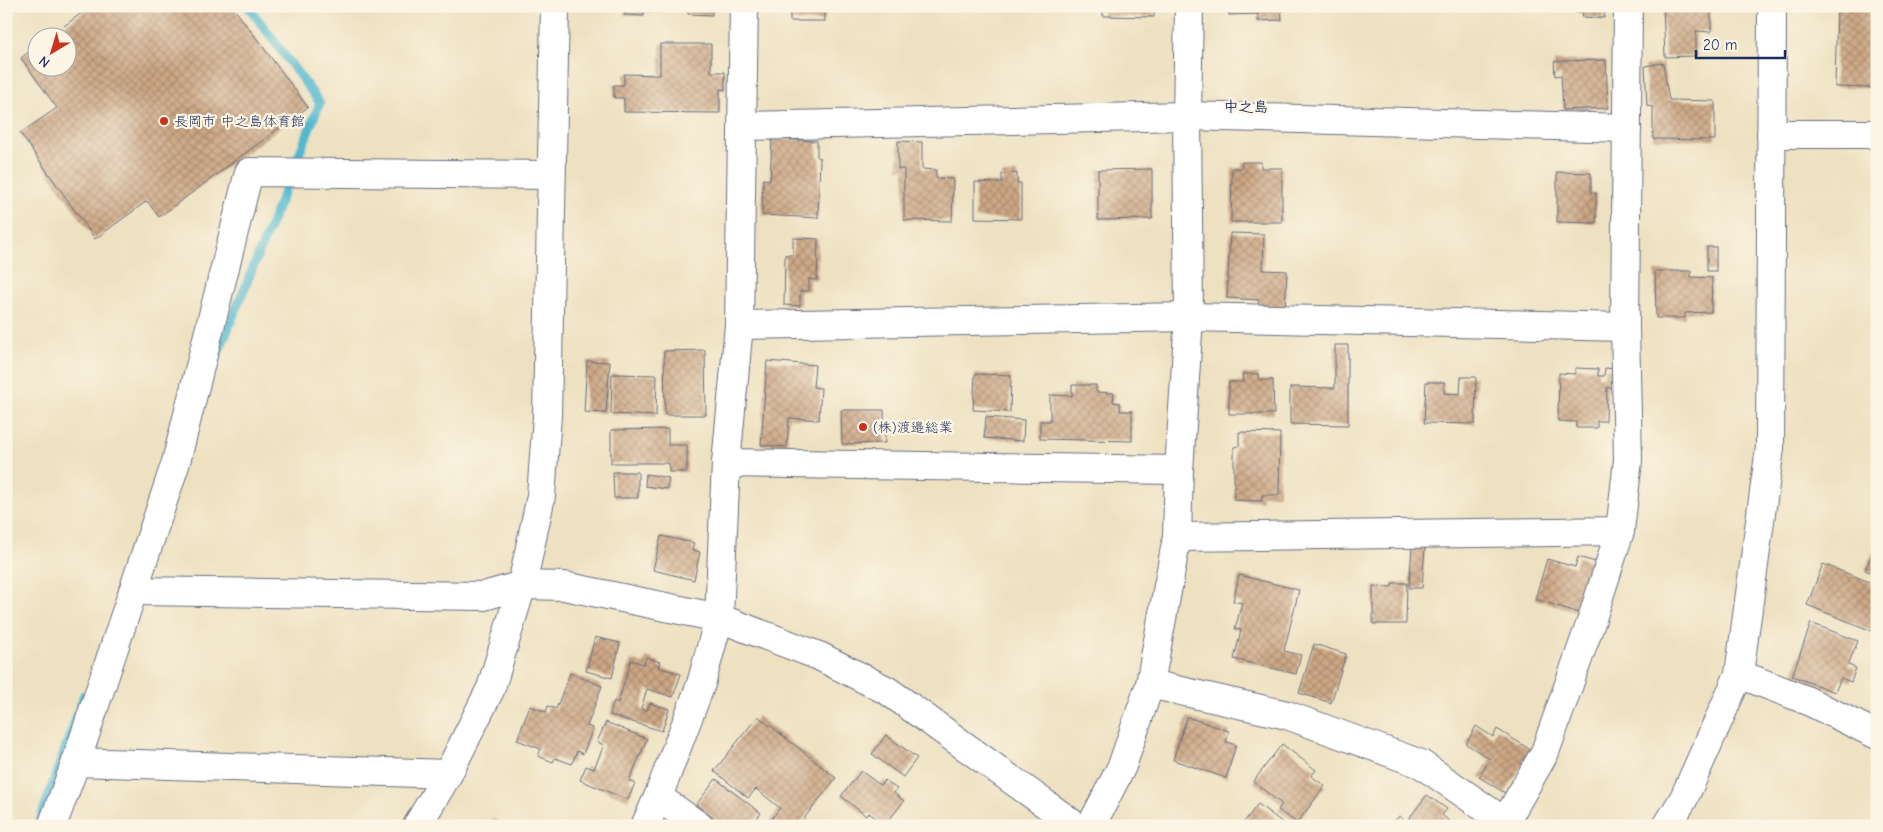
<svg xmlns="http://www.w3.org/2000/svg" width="1883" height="832" viewBox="0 0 1883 832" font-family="'Comic Neue','Klee One',sans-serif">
<defs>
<pattern id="building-cross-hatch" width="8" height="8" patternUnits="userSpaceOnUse" patternTransform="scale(1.25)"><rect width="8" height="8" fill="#cda784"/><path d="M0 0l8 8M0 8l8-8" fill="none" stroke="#a6886f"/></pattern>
</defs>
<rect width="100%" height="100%" fill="#fcf5e5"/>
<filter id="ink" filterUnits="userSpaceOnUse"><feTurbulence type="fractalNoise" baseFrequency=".02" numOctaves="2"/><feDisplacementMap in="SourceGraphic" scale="10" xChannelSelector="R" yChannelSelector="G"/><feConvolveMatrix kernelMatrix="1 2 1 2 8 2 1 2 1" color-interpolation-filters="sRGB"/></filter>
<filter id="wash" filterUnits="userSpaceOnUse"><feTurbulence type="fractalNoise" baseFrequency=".0096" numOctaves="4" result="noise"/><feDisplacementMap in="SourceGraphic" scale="20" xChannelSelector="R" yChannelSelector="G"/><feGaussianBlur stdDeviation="1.12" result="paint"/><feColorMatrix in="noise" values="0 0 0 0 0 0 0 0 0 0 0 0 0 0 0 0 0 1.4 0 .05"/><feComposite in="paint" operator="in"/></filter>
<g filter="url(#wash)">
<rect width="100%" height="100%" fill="#eee1c1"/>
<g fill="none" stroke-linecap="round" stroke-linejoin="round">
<!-- stream -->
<g stroke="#51b8cf" stroke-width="9">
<path d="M213 366 320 103 248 6"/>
<path d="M38 826 84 695"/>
</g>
</g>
<g id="blocks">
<!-- building -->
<g fill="url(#building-cross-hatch)">
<path d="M91 6H232L308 107 159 217 147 201 95 239 20 133 57 108 21 58 38 45V68H68V38H48Z"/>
<path d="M615 6H661L660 12 644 11V16L624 15 625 9 615 8Z"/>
<path d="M668 6H712V15L688 14V10L668 9Z"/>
<rect x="790" y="6" width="35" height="15"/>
<path d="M1097 6H1154V17L1103 16V9H1097Z"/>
<path d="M1229 6H1281L1282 20 1258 21V14L1229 15Z"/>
<path d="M1576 6H1605L1604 18 1582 17 1583 12H1576Z"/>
<path d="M1663 6H1711V32L1696 31V56L1665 57Z"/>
<path d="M1837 6H1877V88L1835 87Z"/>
<path d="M660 44H711V72H725V90L720 89V113L624 112V98H614V85H624V74L660 75Z"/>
<path d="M1606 60 1608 108 1563 110 1561 75 1555 76 1554 61Z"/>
<path d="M1663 63 1669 100 1715 101V140L1653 139V107L1647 106 1645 66Z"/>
<path d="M772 139 817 141V157L820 158 818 218 762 215 763 179 770 180Z"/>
<path d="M898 141 922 142V169L936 170V178L953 179 952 221 904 220V169H898Z"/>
<path d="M1242 162H1261V168H1282V222H1231L1232 168H1242Z"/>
<path d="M1152 169V219L1098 220V170Z"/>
<path d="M1557 172 1591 173V193H1596V223L1557 222Z"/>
<path d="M1017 173V183H1021V219L975 218V182L1002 183V174Z"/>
<path d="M1230 233 1264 234 1263 270 1287 271 1285 311 1258 310 1259 300 1227 298Z"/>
<path d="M793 238 818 239 817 280 809 279V291H800V306L784 305 785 255H793Z"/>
<rect x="1707" y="247" width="9" height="24"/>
<path d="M1655 271H1691V277L1712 278 1711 312 1685 313V318H1656Z"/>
<path d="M1335 345H1348V425L1290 424V387L1335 388Z"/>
<path d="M705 350 706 415H665L664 351Z"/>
<path d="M587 361 610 362 606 413 584 412Z"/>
<path d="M767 361 815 365 813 387 821 388 819 420 789 418 787 447 761 445Z"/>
<path d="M1575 368 1598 369V376H1604L1605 368 1614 369 1613 388 1607 387 1606 421H1597V428H1576V422L1558 421 1559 373 1575 374Z"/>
<path d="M612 374 657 375 656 416 611 414Z"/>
<path d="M975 374 1011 375 1010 412 973 410Z"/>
<path d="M1242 374H1259V380H1273L1274 414H1229V382H1243Z"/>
<path d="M1461 377H1476L1475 424 1424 423 1426 382H1444V393L1460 394Z"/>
<path d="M1072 385H1096V392L1114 393 1113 402 1120 403V411H1132V441L1040 439V421H1050V395L1072 396Z"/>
<path d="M841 410H884L885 443 842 444Z"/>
<path d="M986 417 1024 420 1023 441 984 438Z"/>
<path d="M668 429V445H687V472H669V463H611V430Z"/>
<path d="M1239 432 1280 433 1279 495H1262V501L1234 500V447L1239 446Z"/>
<path d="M613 472H638V498H614Z"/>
<path d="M646 474 669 478 667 489 645 486Z"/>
<path d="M661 536 694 543 692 550 700 552 694 580 653 570Z"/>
<path d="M1877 543V575L1865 570Z"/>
<path d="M1412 547H1425L1422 588H1409Z"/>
<path d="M1578 557 1599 563 1583 614 1535 599 1547 559 1575 567Z"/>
<path d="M1823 564 1877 585V633L1807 605Z"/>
<path d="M1239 575 1299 590 1284 651 1301 655 1296 674 1234 659 1241 630 1235 629 1242 603 1233 601Z"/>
<path d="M1392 583H1407L1406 624H1373V586L1392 587Z"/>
<path d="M1811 623 1858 641 1848 665 1856 668 1851 682 1841 678 1835 692 1792 676Z"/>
<path d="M595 637 620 643 612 678 586 671Z"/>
<path d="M1314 644 1346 654 1331 703 1299 693Z"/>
<path d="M646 657 660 662 658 667 681 674 673 697 647 689 641 709 647 711 650 703 669 709 662 731 610 715 614 701 618 703 631 660 644 664Z"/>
<path d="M570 673 602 686 587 726 593 728 583 754 577 751 572 764 555 758 553 762 538 756 541 749 517 740 530 706 546 712 548 706 556 709Z"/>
<path d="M758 716 836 778 798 826H766L780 808 756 789 748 798 714 771Z"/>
<path d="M1187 717 1229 731 1226 742 1236 745 1226 778 1173 760Z"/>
<path d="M606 722 647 739 629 781 635 783 628 800 580 780 586 766 594 769 604 745 597 742Z"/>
<path d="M1476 726 1493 737 1497 729 1531 750 1505 793 1479 777 1490 759 1466 744Z"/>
<path d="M886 735 917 758 903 777 872 754Z"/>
<path d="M1282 744 1316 770 1311 776 1325 786 1297 823 1278 810 1282 804 1253 782Z"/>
<path d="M861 771 880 785 885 780 897 789 894 793 904 801 885 825 869 813 866 816 841 796Z"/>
<path d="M716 779 761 813 751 826H724L696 805Z"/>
<path d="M1427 795 1447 809 1442 815 1455 826H1391L1399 816 1406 822Z"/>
<path d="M1258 804 1287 826H1241Z"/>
<path d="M493 819 504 826H489Z"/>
</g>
</g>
</g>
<g filter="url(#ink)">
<use href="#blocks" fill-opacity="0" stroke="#656d81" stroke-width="1"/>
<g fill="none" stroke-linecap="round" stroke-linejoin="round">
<defs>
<g id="minor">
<path d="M743 126 1187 116 1627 128"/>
<path d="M1771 134H1877"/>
<path d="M739 325 1189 317 1625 327"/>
<path d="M726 463 1179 470"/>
<path d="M1177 537 1620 531"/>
<path d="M133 591 484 596 522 585 564 586 719 618 819 656 888 691 1076 826"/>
<path d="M1739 674 1806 700 1877 735"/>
<path d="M1150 684 1287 715 1421 764 1505 822"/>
<path d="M76 762 448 774"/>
<path d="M658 797 699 826"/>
<path d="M52 826 76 762 176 462 249 172 551 175"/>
<path d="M417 826 448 774 491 688 522 585 541 496 547 416 555 6"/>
<path d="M645 826 658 797 701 684 719 618 726 463 739 325 744 6"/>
<path d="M1091 826 1122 766 1150 684 1177 537 1179 470 1189 317 1187 116 1189 6"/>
<path d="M1503 826 1545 752 1591 622 1620 531 1628 460 1625 327 1628 6"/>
<path d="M1667 826 1684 798 1739 674 1770 448 1772 6"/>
</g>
</defs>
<!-- minor casing -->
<use href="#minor" stroke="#656d81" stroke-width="30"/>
<!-- minor -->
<use href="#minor" stroke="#fff" stroke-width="28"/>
</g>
</g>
<!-- markers -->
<g fill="#c8321e" stroke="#fcf5e5" stroke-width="2">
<circle cx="164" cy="121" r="5"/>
<circle cx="863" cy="427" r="5"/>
</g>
<g text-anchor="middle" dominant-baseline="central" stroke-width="4.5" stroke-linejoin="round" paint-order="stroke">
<!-- poi labels -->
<g font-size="14" fill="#1b2f5e" stroke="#fcf5e5" text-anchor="start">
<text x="174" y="121">長岡市 中之島体育館</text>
<text x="873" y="427">(株)渡邉総業</text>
</g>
<!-- neighbourhood labels -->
<g font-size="15" font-weight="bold" fill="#1b2f5e" stroke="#fcf5e5">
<text x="1246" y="107">中之島</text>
</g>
</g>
<!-- margin -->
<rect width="1883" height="832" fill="none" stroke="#fcf5e5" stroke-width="25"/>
<!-- north arrow -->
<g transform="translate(52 52) rotate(218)"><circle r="24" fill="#fcf5e5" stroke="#a2a6af"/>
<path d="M0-4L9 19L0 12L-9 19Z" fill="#c8321e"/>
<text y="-8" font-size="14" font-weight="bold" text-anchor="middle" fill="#1b2f5e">N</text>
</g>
<!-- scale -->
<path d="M1696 50v8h89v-8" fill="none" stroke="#1b2f5e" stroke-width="2.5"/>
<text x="1703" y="50" font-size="15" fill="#1b2f5e" stroke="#fcf5e5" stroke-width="4" paint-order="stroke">20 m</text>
</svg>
